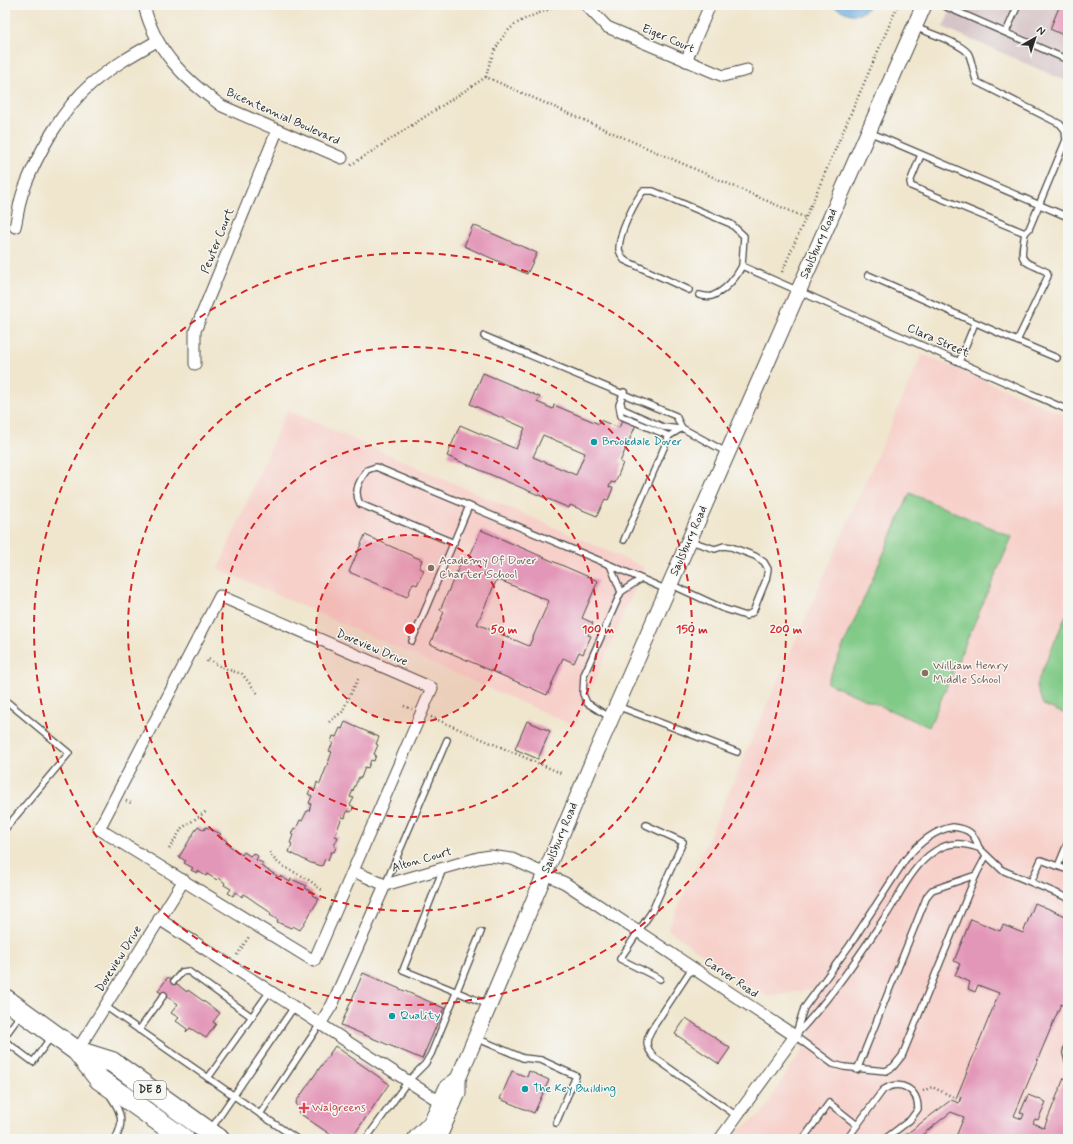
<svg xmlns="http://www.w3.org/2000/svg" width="1073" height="1144" viewBox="0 0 1073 1144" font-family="Mynerve,sans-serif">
<rect width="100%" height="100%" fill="#f6f6f2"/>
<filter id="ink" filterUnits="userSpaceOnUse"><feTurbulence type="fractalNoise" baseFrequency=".025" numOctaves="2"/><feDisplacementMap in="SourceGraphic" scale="8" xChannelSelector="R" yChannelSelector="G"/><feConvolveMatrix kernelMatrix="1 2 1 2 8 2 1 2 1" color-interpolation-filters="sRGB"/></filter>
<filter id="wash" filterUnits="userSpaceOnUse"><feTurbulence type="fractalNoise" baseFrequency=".012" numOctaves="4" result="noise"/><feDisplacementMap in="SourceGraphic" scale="16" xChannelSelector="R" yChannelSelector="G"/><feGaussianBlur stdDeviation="0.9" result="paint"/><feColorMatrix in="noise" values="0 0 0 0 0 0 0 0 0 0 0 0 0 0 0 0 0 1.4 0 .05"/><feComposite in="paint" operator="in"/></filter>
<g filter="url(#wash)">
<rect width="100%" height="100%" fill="#f0e6ce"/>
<!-- built -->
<g fill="#f7d0ca">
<path d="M922 354 1068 416V1139H731L737 1131 762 1114 792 1065 811 1039 812 989 770 997 746 985 668 930Z"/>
<path d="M287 410 644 567 575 726 218 569Z"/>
</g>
<!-- industrial -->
<path fill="#d2bec2" d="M953 5H1068V82L943 27Z"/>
<!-- green -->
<g fill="#80c986" stroke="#567a58">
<path d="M910 493 1012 537 929 727 827 683Z"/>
<path d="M1066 615H1068V715L1043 705 1036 685Z"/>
</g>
<!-- water -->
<path fill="#6dace0" stroke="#4c6c86" d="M830 5H870C856 22 847 12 830 5Z"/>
<g id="blocks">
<!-- building -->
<g fill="#e397b8" fill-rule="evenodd">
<path d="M1060 5H1068V37L1050 29Z"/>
<path d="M473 225 537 253 527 274 464 246Z"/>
<path d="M483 373 540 397 537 402 553 409 554 405 599 424 600 420 619 428 625 414 638 420 620 462 623 463 615 483 611 482 609 487 613 488 608 500 605 499 597 516 570 505 569 508 447 456 460 425 516 449 525 428 470 404ZM543 435 585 453 576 475 533 457Z"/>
<path d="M481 530 598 581 582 618 593 623 588 635 591 636 583 654 579 652 574 663 563 658 547 695 430 644 444 612 440 610 462 560 467 563ZM497 579 549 601 529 646 477 624Z"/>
<path d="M365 535 422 560 419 568 424 570 417 585 413 583 407 597 349 572Z"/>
<path d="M527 721 550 731 538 759 515 749Z"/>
<path d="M345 722 379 737 376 744 378 745 374 754 376 755 374 761 371 760 368 768 365 767 361 778 359 777 350 797 354 798 350 805 354 807 351 812 347 811 345 818 342 817 335 836 338 837 334 846 336 847 334 852H331L328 860 325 859 322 866 311 863 289 852 292 844 290 843 293 835 291 834 294 828 296 829 300 820 302 821 307 811H309L311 804 309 803 312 796 308 794 311 788 315 790 317 782 320 784 332 752 329 751 333 743 331 742 333 736 336 737 340 728 342 729Z"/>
<path d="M198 826 204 830 206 827 221 834 219 836 227 841 226 843 242 855 244 852 250 856 253 853 258 856 256 860 263 863 261 866 279 877 280 876 290 882 291 879 307 886 305 888 313 893 312 895 319 899 300 930 293 926 291 928 277 922 278 920 270 915 271 913 244 894 242 897 236 892 233 896 228 893 231 889 224 885 225 883 219 878 217 880 207 874 206 876 198 871 197 873 191 870 193 868 184 863 186 861 179 857Z"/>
<path d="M1035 903 1068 917V1007L1061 1004 1014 1116 1022 1119 1024 1114 1020 1113 1028 1095 1046 1102 1038 1120 1035 1119 1033 1123 1044 1128 1064 1078 1068 1080V1139H955L964 1117 951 1112 918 1138 920 1139H900L951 1100 959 1103 961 1097 957 1096 999 993 978 985 975 992 968 989 970 982 955 975 960 964 954 961 971 919 1000 931 1003 925 1023 933Z"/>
<path d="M363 973 444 1008 422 1059 341 1025Z"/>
<path d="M168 977 187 992 188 990 220 1013 213 1022 216 1024 206 1038 190 1028 186 1032 187 1029 176 1021 179 1018 171 1013 178 1004 158 991Z"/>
<path d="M686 1018 730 1048 719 1064 675 1034Z"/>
<path d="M335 1046 389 1084 351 1139H337L299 1113 296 1102Z"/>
<path d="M512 1071 527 1077 529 1071 549 1080 534 1113 500 1099Z"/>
</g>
</g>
</g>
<g filter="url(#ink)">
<use href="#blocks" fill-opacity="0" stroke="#494743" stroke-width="1"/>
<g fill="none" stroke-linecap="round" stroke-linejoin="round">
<defs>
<g id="lane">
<path d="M942 5 1068 60"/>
<path d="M915 27C928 33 959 42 968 53 972 59 973 74 977 82L1060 124 1065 130 1066 140 1029 229 1025 233 911 186 910 182 921 155"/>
<path d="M1006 32 1018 5"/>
<path d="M869 132 1068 217"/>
<path d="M868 275 1017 341 1048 276 1047 272C1021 259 1019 265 1025 233"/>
<path d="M689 290 624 260C622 256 619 252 619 249 619 233 634 203 643 191H653L731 224 744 236 742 266 1068 410"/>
<path d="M699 295C703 296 709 297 712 296 725 291 736 278 742 266"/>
<path d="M484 336 676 416 682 428 726 452"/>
<path d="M1017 341 1057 358"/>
<path d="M959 362 975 323"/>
<path d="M624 392 619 405 621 416 669 436 682 428"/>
<path d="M621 403 622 408 625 410 663 427 680 429"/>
<path d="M624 540 669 436"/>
<path d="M454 543 360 504C353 491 359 481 367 470L376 467 610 565"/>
<path d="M670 584 722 608 746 616 753 612 766 580 768 569 764 562 755 556 731 547 724 546 715 549 690 541"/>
<path d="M621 592 610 565 667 590"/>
<path d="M412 641 469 506"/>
<path d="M5 700 69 753 5 829"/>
<path d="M617 706 737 752"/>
<path d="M611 718 587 703 583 694 584 675 621 592 641 579"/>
<path d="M646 825 683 842 652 911 620 959 660 979"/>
<path d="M953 827C969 829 974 833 979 848 962 843 950 841 935 851 913 865 901 892 887 914 859 956 830 999 795 1036L804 1008 850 945 905 860C918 844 933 830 953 827Z"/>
<path d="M979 848 1002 870 1068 898"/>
<path d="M1058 866 1068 842"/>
<path d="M443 869 403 970 489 1005"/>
<path d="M1031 882 1041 860 1068 870"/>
<path d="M385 885 447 740"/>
<path d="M692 968 652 1029C645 1041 645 1047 655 1058L737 1116"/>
<path d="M174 981 182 972 188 971 252 1017"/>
<path d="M105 1006 260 1114"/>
<path d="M139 1030 164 995"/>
<path d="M5 1036 21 1014"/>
<path d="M795 1036 833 1064 844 1067 886 1071 893 1067 902 1056 976 875 986 856"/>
<path d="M476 1038 523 1058 541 1060 576 1076 556 1123"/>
<path d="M5 1041 33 1062 51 1037"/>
<path d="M1068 1043 1066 1053 1068 1061"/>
<path d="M857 1070 927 896 932 890 976 875"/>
<path d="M208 1078 270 991"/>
<path d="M111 1097C121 1112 125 1123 115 1139"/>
<path d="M211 1129 294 1007"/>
<path d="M297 1139 260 1114 320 1024"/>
<path d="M366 1139 408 1081 425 1064 431 1054 481 932"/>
<path d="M803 1139 829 1103 857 1125"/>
<path d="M847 1139 883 1090C900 1079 918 1089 918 1109L910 1120 885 1139"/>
</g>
<g id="street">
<path d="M144 5C155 51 185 80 222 106L342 158"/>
<path d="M586 5 607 27 723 76 747 70"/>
<path d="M686 61 710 5"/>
<path d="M15 227C18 215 19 201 24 189 37 155 63 108 91 84 111 67 134 54 157 41"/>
<path d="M195 364V331L277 131"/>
<path d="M220 596 432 688 314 961 99 829Z"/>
<path d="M353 871 385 885"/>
<path d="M159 919 440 1102"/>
<path d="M320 1024 332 1005 385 885 478 858 490 856 512 859 565 883 795 1036 720 1139"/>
<path d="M77 1051 184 880"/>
</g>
<g id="secondary">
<path d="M424 1138 447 1087 458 1079"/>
<path d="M438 1139 458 1093V1079L599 746 924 5"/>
</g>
<g id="highway">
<path d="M5 999 77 1051 99 1079 184 1139"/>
<path d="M77 1051 112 1062 219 1139"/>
<path d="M418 1139 428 1129"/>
</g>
</defs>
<!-- lane casing -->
<use href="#lane" stroke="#494743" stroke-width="8"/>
<!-- street casing -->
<use href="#street" stroke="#494743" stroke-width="13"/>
<!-- secondary casing -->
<use href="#secondary" stroke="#494743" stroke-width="17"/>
<!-- highway casing -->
<use href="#highway" stroke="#494743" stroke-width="22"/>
<!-- path -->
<g stroke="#494743" stroke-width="2.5" stroke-dasharray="1 3" stroke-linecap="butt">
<path d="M486 77C491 54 502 29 525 19 535 14 546 11 557 6"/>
<path d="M351 165 486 77 806 218"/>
<path d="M782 272 898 5"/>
<path d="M207 662 208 659 223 668 242 674 259 695"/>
<path d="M404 706 412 709"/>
<path d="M431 717 563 774"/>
<path d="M329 722 342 712 359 677"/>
<path d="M126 801 133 804"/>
<path d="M169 849 182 828 207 811"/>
<path d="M270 852C276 868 297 871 310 881 315 884 317 888 323 890"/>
<path d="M237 955 250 935"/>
<path d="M923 1091 932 1087 960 1100"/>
</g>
<!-- lane -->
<use href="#lane" stroke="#fff" stroke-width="5.5"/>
<!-- street -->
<use href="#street" stroke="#fff" stroke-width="11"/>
<!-- secondary -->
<use href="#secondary" stroke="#fff" stroke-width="15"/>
<!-- highway -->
<use href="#highway" stroke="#fff" stroke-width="20"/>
</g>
</g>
<!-- distance rings -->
<circle cx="410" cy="629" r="94" fill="#d62828" fill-opacity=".12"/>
<g fill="none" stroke="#d62828" stroke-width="2" stroke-dasharray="7 5">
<circle cx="410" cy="629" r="94"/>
<circle cx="410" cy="629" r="188"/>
<circle cx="410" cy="629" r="282"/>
<circle cx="410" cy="629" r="376"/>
</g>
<!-- markers -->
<g fill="#0f9aa8" stroke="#f6f6f2" stroke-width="1.5">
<circle cx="594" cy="442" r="4"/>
<circle cx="392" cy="1016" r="4"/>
<circle cx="525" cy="1089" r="4"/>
</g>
<g fill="#8d6e63" stroke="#f6f6f2" stroke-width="1.5">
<circle cx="431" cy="568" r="4"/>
<circle cx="925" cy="673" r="4"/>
</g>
<path fill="#e0444e" stroke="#f6f6f2" stroke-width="1.5" d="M302 1102h4v4h4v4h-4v4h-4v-4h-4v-4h4z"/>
<g text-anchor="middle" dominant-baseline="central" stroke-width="3" stroke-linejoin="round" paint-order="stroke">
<!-- shield labels -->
<rect fill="#f6f6f2" stroke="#686867" stroke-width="1" x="134" y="1081" width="32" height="18" rx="3"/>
<g font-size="11" font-weight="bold" fill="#2b2b2b">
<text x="150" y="1090">DE 8</text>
</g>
<!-- street labels -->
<g font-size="12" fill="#2b2b2b" stroke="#f6f6f2">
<text transform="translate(668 39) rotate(23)">Eiger Court</text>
<text transform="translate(283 117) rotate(24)">Bicentennial Boulevard</text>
<text transform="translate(218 241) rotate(-68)">Pewter Court</text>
<text transform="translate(819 244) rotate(-66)">Saulsbury Road</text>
<text transform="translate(938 341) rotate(24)">Clara Street</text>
<text transform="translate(689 541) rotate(-66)">Saulsbury Road</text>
<text transform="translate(372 648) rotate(23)">Doveview Drive</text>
<text transform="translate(560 838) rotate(-67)">Saulsbury Road</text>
<text transform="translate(422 860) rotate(-16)">Alton Court</text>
<text transform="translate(119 959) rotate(-58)">Doveview Drive</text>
<text transform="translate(731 978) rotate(34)">Carver Road</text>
</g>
<!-- culture labels -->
<g font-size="12" fill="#0d838f" stroke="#f6f6f2" text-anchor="start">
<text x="602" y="442">Brookdale Dover</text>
<text x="400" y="1016">Quality</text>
<text x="533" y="1089">The Key Building</text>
</g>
<!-- education labels -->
<g font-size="12" fill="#785e54" stroke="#f6f6f2" text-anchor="start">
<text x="439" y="561">Academy Of Dover<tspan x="439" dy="14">Charter School</tspan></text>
<text x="933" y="666">William Henry<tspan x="933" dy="14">Middle School</tspan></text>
</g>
<!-- health labels -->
<g font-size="12" fill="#be3a42" stroke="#f6f6f2" text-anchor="start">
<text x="312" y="1108">Walgreens</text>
</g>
</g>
<circle cx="410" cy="629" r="6" fill="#d62828" stroke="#f6f6f2" stroke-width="2"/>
<g font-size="12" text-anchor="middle" font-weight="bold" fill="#d62828" stroke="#f6f6f2" stroke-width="3" stroke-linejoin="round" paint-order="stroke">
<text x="504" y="633">50 m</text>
<text x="598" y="633">100 m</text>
<text x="692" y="633">150 m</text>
<text x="786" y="633">200 m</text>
</g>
<!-- margin -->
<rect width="1073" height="1144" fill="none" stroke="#f6f6f2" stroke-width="20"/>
<!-- north arrow -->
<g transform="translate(1035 38) rotate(39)" stroke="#f6f6f2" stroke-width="3" paint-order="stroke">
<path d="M0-3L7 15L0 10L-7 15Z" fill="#2b2b2b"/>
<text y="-6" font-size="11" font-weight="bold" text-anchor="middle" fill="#2b2b2b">N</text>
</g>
</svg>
